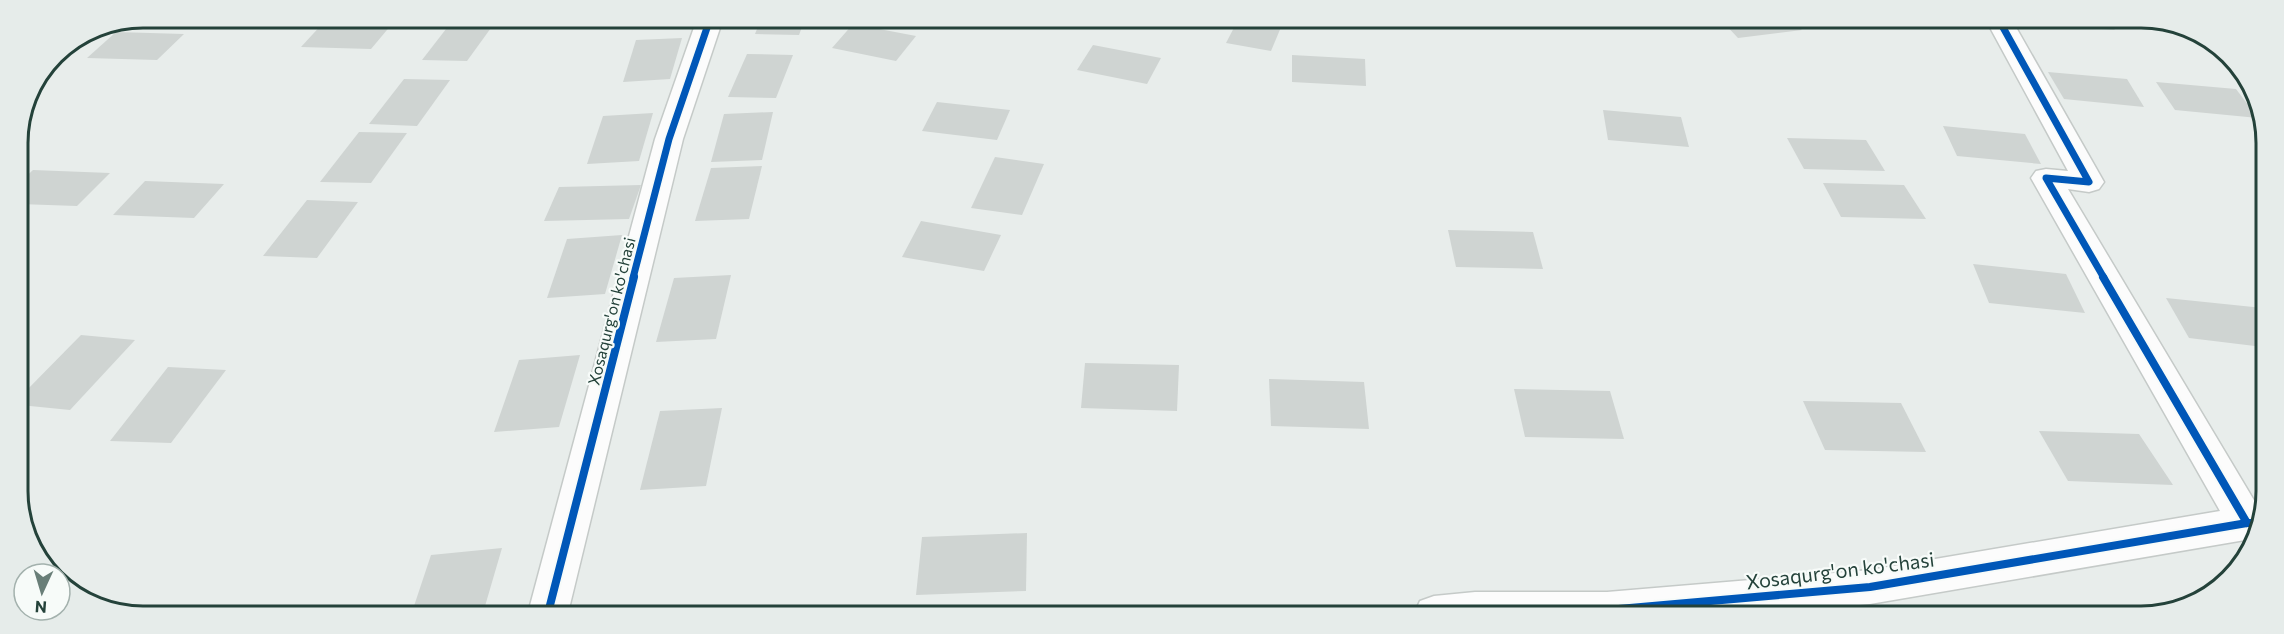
<svg xmlns="http://www.w3.org/2000/svg" width="2284" height="634" viewBox="0 0 2284 634" font-family="Commissioner,sans-serif">
<rect width="100%" height="100%" fill="#e8edeb"/>
<!-- building -->
<g fill="#cfd4d2">
<path d="M761 19H805L799 35 755 34Z"/>
<path d="M453 20 496 21 467 61 422 60Z"/>
<path d="M1238 20H1284L1271 51 1226 43Z"/>
<path d="M1722 21H1793L1802 30 1738 38Z"/>
<path d="M324 22 392 24 371 49 301 47Z"/>
<path d="M2036 22H2109L2115 30 2036 24Z"/>
<path d="M853 24 916 36 896 61 832 48Z"/>
<path d="M116 32 184 34 157 60 87 58Z"/>
<path d="M682 38 670 79 623 82 636 40Z"/>
<path d="M1093 45 1161 58 1147 84 1077 70Z"/>
<path d="M747 54 793 55 776 98 728 97Z"/>
<path d="M1292 55 1365 59 1366 86 1292 82Z"/>
<path d="M2048 72 2127 79 2144 107 2064 99Z"/>
<path d="M404 79 450 80 417 126 369 124Z"/>
<path d="M2156 82 2236 89 2258 118 2175 110Z"/>
<path d="M937 102 1010 110 997 140 922 131Z"/>
<path d="M1603 110 1681 117 1689 147 1608 140Z"/>
<path d="M773 112 762 160 711 162 724 114Z"/>
<path d="M653 113 639 161 587 164 603 116Z"/>
<path d="M1943 126 2025 134 2041 164 1957 156Z"/>
<path d="M359 132 407 133 371 183 320 182Z"/>
<path d="M1787 138 1866 140 1885 171 1804 169Z"/>
<path d="M995 157 1044 164 1022 215 971 208Z"/>
<path d="M762 166 749 219 695 221 711 168Z"/>
<path d="M33 170 110 173 77 206 19 204V183Z"/>
<path d="M145 181 224 184 194 218 113 215Z"/>
<path d="M1823 183 1904 185 1926 219 1841 217Z"/>
<path d="M641 185 629 219 544 221 559 187Z"/>
<path d="M307 200 358 202 317 258 263 256Z"/>
<path d="M921 221 1001 235 984 271 902 257Z"/>
<path d="M1448 230 1533 232 1543 269 1456 267Z"/>
<path d="M622 235 605 294 547 298 567 239Z"/>
<path d="M1973 264 2066 274 2085 313 1989 303Z"/>
<path d="M731 275 716 339 656 342 674 278Z"/>
<path d="M2166 298 2263 308V347L2189 338Z"/>
<path d="M81 335 135 340 70 410 20 405V397Z"/>
<path d="M580 355 559 427 494 432 519 360Z"/>
<path d="M1085 363 1179 365 1177 411 1081 408Z"/>
<path d="M168 367 226 370 171 443 110 441Z"/>
<path d="M1269 379 1364 382 1369 429 1271 426Z"/>
<path d="M1514 389 1610 391 1624 439 1525 437Z"/>
<path d="M1803 401 1901 403 1926 452 1825 450Z"/>
<path d="M722 408 706 486 640 490 660 411Z"/>
<path d="M2039 431 2139 434 2173 485 2068 481Z"/>
<path d="M1027 533 1026 591 916 595 922 537Z"/>
<path d="M502 548 483 613 412 612 431 555Z"/>
</g>
<g fill="none" stroke-linecap="round" stroke-linejoin="round">
<defs>
<g id="minor">
<path d="M697 19H723L683 139 568 613H528L655 139Z"/>
<path d="M1987 22H2013L2104 182 2099 189 2089 192 2068 189 2258 507H2262V522L2251 539 1870 604 1751 615 1414 614 1420 601 1434 596 1475 592H1607L1870 570 2220 511 2031 178 2036 171 2046 169 2068 171Z"/>
</g>
</defs>
<!-- minor casing -->
<use href="#minor" stroke="#c5cac8" stroke-width="3"/>
<!-- minor -->
<use href="#minor" fill="#fcfcfc" fill-rule="evenodd"/>
<defs>
<g id="cycleway-far1">
<path d="M2000 22 2089 182 2046 178 2104 278"/>
<path d="M633 278 669 139 710 19"/>
</g>
<g id="cycleway">
<path d="M2103 277 2247 523"/>
<path d="M548 613 634 277"/>
<path d="M1434 614 1475 610H1607L1870 587 2247 523H2261"/>
</g>
</defs>
<!-- cycleway-far1 casing -->
<use href="#cycleway-far1" stroke="#f7fbf9" stroke-width="10"/>
<!-- cycleway casing -->
<use href="#cycleway" stroke="#f7fbf9" stroke-width="12"/>
<!-- cycleway-far1 -->
<use href="#cycleway-far1" stroke="#0057b8" stroke-width="7"/>
<!-- cycleway -->
<use href="#cycleway" stroke="#0057b8" stroke-width="8"/>
</g>
<g text-anchor="middle" dominant-baseline="central" stroke-width="4.5" stroke-linejoin="round" paint-order="stroke">
<!-- street labels -->
<g font-size="16" fill="#24423a" stroke="#f7fbf9">
<text transform="translate(611 311) rotate(-76)">Xosaqurg'on ko'chasi</text>
</g>
<!-- near-street labels -->
<g font-size="20" fill="#24423a" stroke="#f7fbf9">
<text transform="translate(1840 570) rotate(-7)">Xosaqurg'on ko'chasi</text>
</g>
</g>
<!-- crop -->
<path d="M0 0H2284V634H0ZM143 28H2141A115 115 0 0 1 2256 143V491A115 115 0 0 1 2141 606H143A115 115 0 0 1 28 491V143A115 115 0 0 1 143 28Z" fill="#e6ecea" fill-rule="evenodd"/>
<path fill="none" stroke="#24423a" stroke-width="3" d="M143 28H2141A115 115 0 0 1 2256 143V491A115 115 0 0 1 2141 606H143A115 115 0 0 1 28 491V143A115 115 0 0 1 143 28Z"/>
<!-- north arrow -->
<g transform="translate(42 592) rotate(184)"><circle r="28" fill="#f7fbf9" stroke="#a3b1ad" stroke-width="1.5"/>
<path d="M0-4.5L10 22L0 15L-10 22Z" fill="#697e78"/>
<text y="-9" font-size="16" font-weight="bold" text-anchor="middle" fill="#24423a">N</text>
</g>
</svg>
